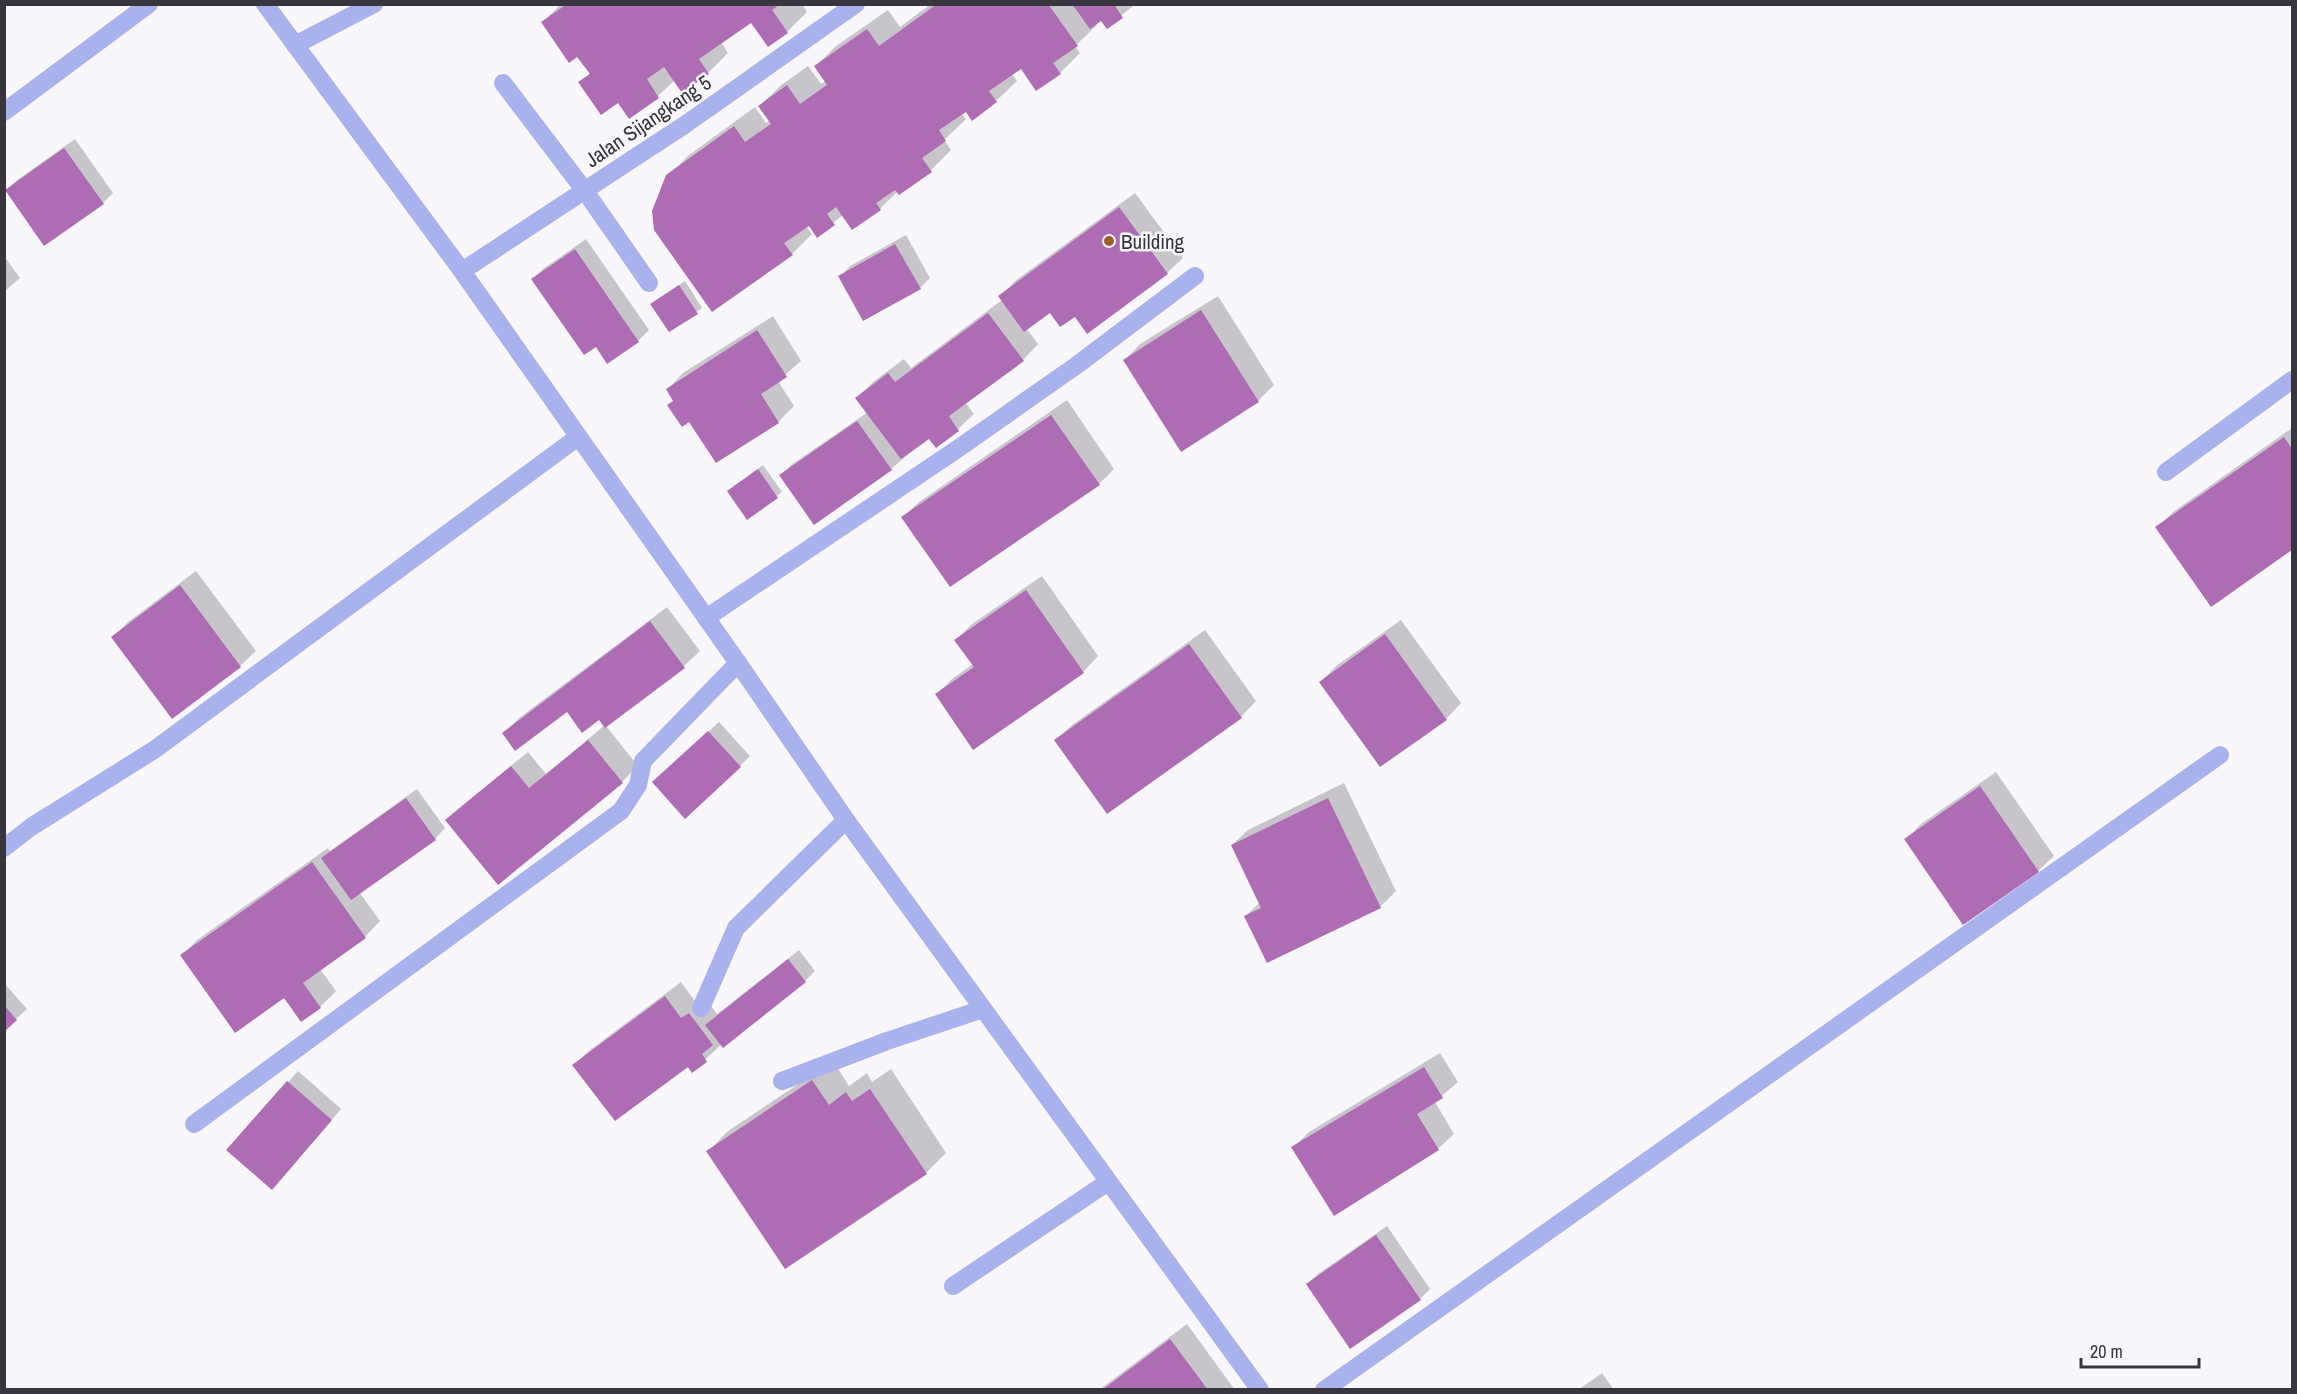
<svg xmlns="http://www.w3.org/2000/svg" width="2297" height="1394" viewBox="0 0 2297 1394" font-family="'Archivo Narrow',sans-serif">
<rect width="100%" height="100%" fill="#f9f7fc"/>
<!-- shadow -->
<g fill="#0003">
<path d="M561 4H802L807 12 787 32 751 21 721 42 728 53 708 73 675 80 658 96 618 101 580 82 590 73 578 54 543 22Z"/>
<path d="M931 4 1133 6 1107 27 1102 19 1095 23 1097 25 1075 46 1080 53 1060 73 1021 67 1012 74 1017 81 996 101 966 110 961 113 966 119 944 140 951 150 931 170 899 193 898 191 880 209 852 228 843 215 817 236 809 224 806 226 812 234 792 254 668 176 689 155 755 107 766 123 770 120 760 106 780 86 808 66 821 84 826 81 816 66 836 46 888 10 900 27Z"/>
<path d="M75 139 113 193 103 203 7 190 17 180Z"/>
<path d="M1135 193 1183 258 1167 273 1075 315 1050 311 1026 328 1038 344 1023 360 965 402 974 414 958 429 936 446 929 437 891 469 781 476 791 465 868 412 857 398 873 382 904 359 911 368 1002 300 1000 297 1015 281Z"/>
<path d="M906 235 930 278 920 288 840 277 850 266Z"/>
<path d="M586 239 649 330 638 341 608 362 596 345 533 279 543 269Z"/>
<path d="M4 256 20 278 4 292Z"/>
<path d="M685 281 702 308 670 330 652 304Z"/>
<path d="M1218 296 1274 385 1258 401 1182 450 1125 360 1140 344Z"/>
<path d="M773 316 801 361 778 381 794 406 778 422 716 461 689 420 669 405 674 400 668 389 683 373Z"/>
<path d="M1067 400 1114 469 1099 484 903 517 919 502Z"/>
<path d="M2292 428V549L2212 605 2157 528 2173 512Z"/>
<path d="M763 465 782 492 748 518 734 486Z"/>
<path d="M196 571 256 651 240 666 113 637 128 622Z"/>
<path d="M1042 576 1098 656 1083 672 937 694 952 679 973 664 956 640 972 624Z"/>
<path d="M667 607 700 651 684 666 606 726 638 766 622 782 499 883 447 820 463 805 528 752 546 774 605 725 600 718 567 710 504 733 519 718Z"/>
<path d="M1401 620 1461 703 1446 719 1321 682 1336 666Z"/>
<path d="M1205 630 1256 701 1241 717 1056 740 1072 725Z"/>
<path d="M719 722 750 756 740 766 664 772Z"/>
<path d="M1996 772 2054 856 2038 871 1906 840 1921 824Z"/>
<path d="M1344 783 1396 891 1380 907 1246 916 1260 902 1232 845 1248 830Z"/>
<path d="M417 789 445 828 435 839 359 892 380 921 365 937 320 969 336 991 320 1007 285 996 182 956 197 940 328 848 330 851Z"/>
<path d="M799 950 815 971 805 981 722 1044 693 1071 689 1065H574L590 1050 681 982 697 1004 705 998 717 1014Z"/>
<path d="M4 983 27 1009 4 1030Z"/>
<path d="M1440 1053 1458 1082 1435 1102 1454 1134 1438 1149 1293 1148 1309 1132Z"/>
<path d="M833 1061 849 1086 867 1073 872 1082 891 1069 946 1153 926 1173 708 1152 728 1131Z"/>
<path d="M298 1071 341 1109 283 1177 228 1150Z"/>
<path d="M1387 1226 1430 1289 1420 1299 1307 1284 1318 1274Z"/>
<path d="M1187 1324 1235 1390H1099Z"/>
<path d="M1602 1373 1614 1390H1578Z"/>
</g>
<!-- building -->
<g fill="#ae6cb5">
<path d="M567 4H780L772 10 788 33 768 47 751 23 699 59 709 74 682 93 664 67 647 79 659 98 629 119 618 103 601 115 578 82 590 74 577 57 569 63 541 22Z"/>
<path d="M937 4H1048L1078 46 1053 63 1061 74 1036 91 1021 69 989 91 997 102 972 121 966 112 939 130 946 141 922 158 932 172 899 195 895 190 876 203 881 210 852 230 836 207 827 214 835 225 817 238 809 226 784 243 793 255 712 312 654 230 652 211 666 175 734 126 745 142 771 124 758 106 787 85 800 104 827 85 814 66 867 29 879 46Z"/>
<path d="M1072 4H1114L1123 18 1107 29 1101 21 1090 29Z"/>
<path d="M64 148 104 204 44 246 5 190Z"/>
<path d="M1119 207 1168 274 1087 334 1075 317 1060 327 1050 313 1024 332 998 296Z"/>
<path d="M895 244 921 289 863 321 838 276Z"/>
<path d="M575 249 639 342 607 364 596 347 584 355 531 279Z"/>
<path d="M679 285 698 314 669 332 650 304Z"/>
<path d="M1201 310 1259 402 1181 452 1123 360Z"/>
<path d="M988 313 1024 361 949 416 959 431 936 448 929 439 901 459 855 398 888 373 895 382Z"/>
<path d="M757 330 787 377 761 394 779 423 716 463 689 422 682 427 667 405 673 401 666 389Z"/>
<path d="M1051 415 1100 485 950 587 901 517Z"/>
<path d="M857 421 892 470 814 525 779 475Z"/>
<path d="M2284 437 2292 449V550L2211 607 2155 527Z"/>
<path d="M758 469 778 498 747 520 727 491Z"/>
<path d="M180 585 241 667 172 719 111 637Z"/>
<path d="M1026 590 1084 673 973 750 935 694 974 667 954 640Z"/>
<path d="M650 621 685 668 605 728 599 720 582 733 567 712 515 751 502 733Z"/>
<path d="M1385 634 1447 720 1380 767 1319 682Z"/>
<path d="M1189 644 1242 718 1107 814 1054 740Z"/>
<path d="M708 731 741 767 685 819 652 782Z"/>
<path d="M588 740 623 783 498 885 445 820 511 766 529 788Z"/>
<path d="M1980 786 2039 872 1963 925 1904 839Z"/>
<path d="M406 798 436 840 351 900 321 858Z"/>
<path d="M1328 798 1381 908 1267 963 1244 916 1261 908 1231 845Z"/>
<path d="M312 862 366 938 303 983 321 1008 301 1022 284 998 235 1033 180 955Z"/>
<path d="M788 959 806 982 723 1048 705 1025Z"/>
<path d="M665 996 681 1018 689 1013 713 1045 702 1054 707 1062 692 1073 688 1067 615 1121 572 1065Z"/>
<path d="M4 1005 17 1020 4 1032Z"/>
<path d="M1424 1067 1443 1098 1417 1114 1439 1150 1334 1216 1291 1147Z"/>
<path d="M812 1080 829 1105 846 1092 852 1101 870 1089 927 1174 785 1269 706 1151Z"/>
<path d="M287 1081 332 1120 272 1190 226 1150Z"/>
<path d="M1376 1235 1421 1300 1350 1349 1306 1284Z"/>
<path d="M1170 1339 1208 1390H1102Z"/>
</g>
<g fill="none" stroke-linecap="round" stroke-linejoin="round">
<!-- street -->
<g stroke="#a8b2ed" stroke-width="18">
<path d="M265 4 462 271 738 663 846 820 1260 1390"/>
<path d="M295 45 374 4"/>
<path d="M503 83 585 191 649 283"/>
<path d="M4 112 149 4"/>
<path d="M462 271 686 124 856 4"/>
<path d="M2166 472 2292 380"/>
<path d="M706 618 956 450 1077 365 1195 276"/>
<path d="M4 848 31 827 154 750 578 437"/>
<path d="M701 1008 736 928 846 820"/>
<path d="M782 1081 887 1041 983 1009"/>
<path d="M194 1124 621 811 638 785 643 761 738 663"/>
<path d="M953 1286 1108 1182"/>
<path d="M1324 1390 2220 755"/>
</g>
</g>
<!-- markers -->
<circle fill="#9f5e29" stroke="#f9f7fc" stroke-width="2" cx="1109" cy="241" r="6"/>
<g text-anchor="middle" dominant-baseline="central" stroke-width="5" stroke-linejoin="round" paint-order="stroke">
<!-- street labels -->
<g font-size="21" fill="#38353e" stroke="#f9f7fc">
<text transform="translate(648 121) rotate(-34)">Jalan Sijangkang 5</text>
</g>
<!-- poi labels -->
<g font-size="21" fill="#38353e" stroke="#f9f7fc" text-anchor="start">
<text x="1121" y="241">Building</text>
</g>
</g>
<!-- border -->
<rect width="2297" height="1394" fill="none" stroke="#38353e" stroke-width="12"/>
<!-- scale -->
<path d="M2081 1358v9h118v-9" fill="none" stroke="#38353e" stroke-width="3"/>
<text x="2090" y="1358" font-size="18" fill="#38353e" stroke="#f9f7fc" stroke-width="4.5" paint-order="stroke">20 m</text>
</svg>
